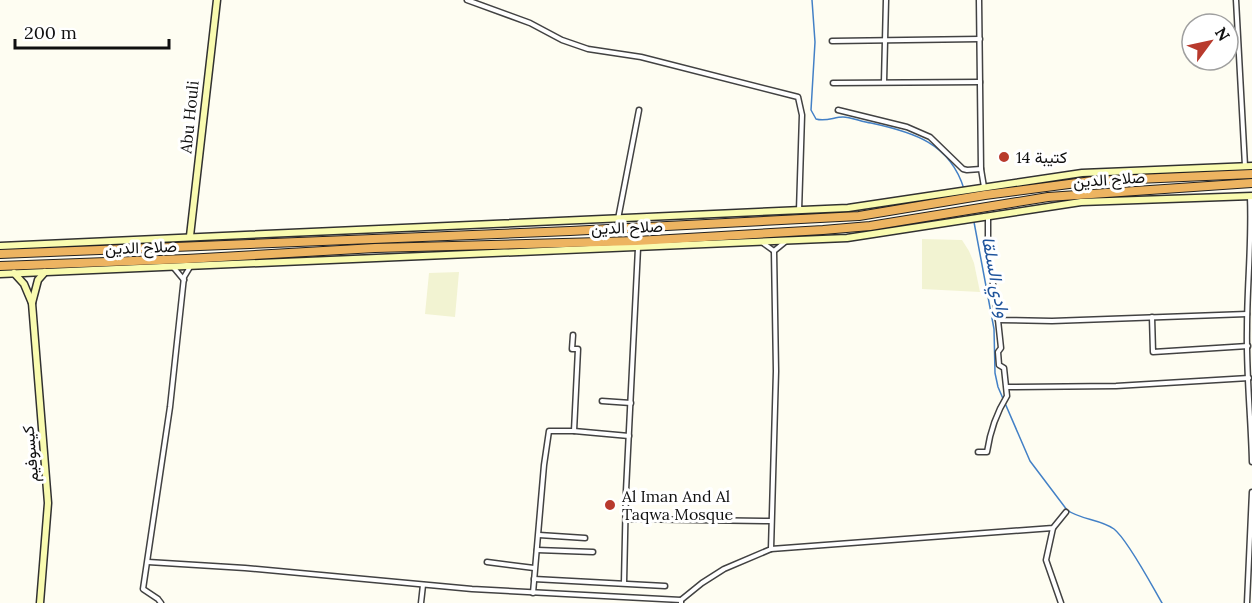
<svg xmlns="http://www.w3.org/2000/svg" width="1252" height="603" viewBox="0 0 1252 603" font-family="Lora,Vazirmatn,serif">
<rect width="100%" height="100%" fill="#fefdf2"/>
<!-- farmland -->
<g fill="#f2f3d2">
<path d="M922 239 962 240 969 251 974 263 980 292 922 289Z"/>
<path d="M459 272 455 317 425 314 429 273Z"/>
</g>
<g fill="none" stroke-linecap="round" stroke-linejoin="round">
<!-- stream -->
<g stroke="#4380c6" stroke-width="1.5">
<path d="M812 0 815 42 811 110 816 119C826 122 834 117 843 117 851 117 862 122 871 123 913 132 950 143 964 189"/>
<path d="M974 222 994 329 995 373 998 387 1030 461 1067 510C1081 520 1100 519 1114 529 1128 540 1152 586 1162 603"/>
</g>
<defs>
<g id="street">
<path d="M467 0 530 23 562 40 588 49 641 57 798 97 802 115 799 211"/>
<path d="M979 0 981 169 984 187"/>
<path d="M1236 0 1245 166"/>
<path d="M832 41 980 39"/>
<path d="M884 82 886 0"/>
<path d="M833 83 980 82"/>
<path d="M838 110 907 127 930 137 963 169 967 170 981 169"/>
<path d="M1250 197C1252 241 1247 285 1247 329 1246 373 1251 417 1252 462"/>
<path d="M988 217V248L998 320 1052 321 1247 314"/>
<path d="M618 219 639 110"/>
<path d="M763 243 774 251"/>
<path d="M174 268 184 280"/>
<path d="M1152 317 1153 352 1248 346"/>
<path d="M573 335 572 349H578L574 431"/>
<path d="M1008 387 1116 386 1249 378"/>
<path d="M602 401 631 403"/>
<path d="M978 452H987C990 432 997 412 1007 396L1004 368 999 365 998 352 1001 348 998 320"/>
<path d="M626 519 770 521"/>
<path d="M1053 528 1046 560 1061 603"/>
<path d="M539 535 585 538"/>
<path d="M771 549 1053 528 1066 512"/>
<path d="M537 550 593 552"/>
<path d="M148 562 245 568 472 589 681 600"/>
<path d="M487 562 534 568"/>
<path d="M534 579 665 586"/>
<path d="M624 583 626 491 638 248"/>
<path d="M533 593 544 465 549 431H574L629 436"/>
<path d="M161 603 158 599 143 589 170 407 184 277 190 267"/>
<path d="M421 603 423 585"/>
<path d="M681 603V600L702 583 724 569 771 549 776 371 774 251 785 242"/>
<path d="M1247 603 1252 492"/>
</g>
<g id="secondary">
<path d="M190 236 217 0"/>
<path d="M0 246 848 208 1082 173 1252 166"/>
<path d="M14 273 24 284 32 303 48 503 40 603"/>
<path d="M0 274 847 238 1081 202 1252 196"/>
<path d="M32 303 38 280 45 272"/>
</g>
<g id="highway">
<path d="M0 254 570 231 859 216 985 195 1092 181 1252 174"/>
<path d="M0 266 186 259 375 248 636 241 823 230 870 226 1048 197 1252 183"/>
</g>
</defs>
<!-- street casing -->
<use href="#street" stroke="#424242" stroke-width="7"/>
<!-- secondary casing -->
<use href="#secondary" stroke="#313131" stroke-width="9"/>
<!-- highway casing -->
<use href="#highway" stroke="#202020" stroke-width="10"/>
<!-- street -->
<use href="#street" stroke="#fff" stroke-width="4"/>
<!-- secondary -->
<use href="#secondary" stroke="#f9fbb0" stroke-width="6"/>
<!-- highway -->
<use href="#highway" stroke="#edb461" stroke-width="8"/>
</g>
<!-- markers -->
<g fill="#b83a2d" stroke="#fff" stroke-width="2">
<circle cx="1004" cy="157" r="6"/>
<circle cx="610" cy="505" r="6"/>
</g>
<g text-anchor="middle" dominant-baseline="central" stroke-width="6" stroke-linejoin="round" paint-order="stroke">
<!-- street labels -->
<g font-size="16" fill="#0f0f0f" stroke="#fff">
<text transform="translate(189 117) rotate(-84)">Abu Houli</text>
<text transform="translate(1109 179) rotate(-4)">صلاح الدين</text>
<text transform="translate(627 227) rotate(-2)">صلاح الدين</text>
<text transform="translate(141 247) rotate(-2)">صلاح الدين</text>
<text transform="translate(30 454) rotate(-95)">كيسوفيم</text>
</g>
<!-- poi labels -->
<g font-size="16" fill="#0f0f0f" stroke="#fff" text-anchor="start">
<text x="1016" y="157">كتيبة 14</text>
<text x="622" y="496">Al Iman And Al<tspan x="622" dy="18">Taqwa Mosque</tspan></text>
</g>
<!-- water labels -->
<g font-size="18" font-style="italic" fill="#1e539b" stroke="#fff">
<text transform="translate(996 277) rotate(79)">وادي السلقا</text>
</g>
</g>
<!-- north arrow -->
<g transform="translate(1210 42) rotate(57)"><circle r="28" fill="#ffffff" stroke="#9f9f9f" stroke-width="1.5"/>
<path d="M0-4.5L10 22L0 15L-10 22Z" fill="#b83a2d"/>
<text y="-9" font-size="16" font-weight="bold" text-anchor="middle" fill="#0f0f0f">N</text>
</g>
<!-- scale -->
<path d="M15 39v9h154v-9" fill="none" stroke="#0f0f0f" stroke-width="3"/>
<text x="24" y="39" font-size="18" fill="#0f0f0f" stroke="#ffffff" stroke-width="4.5" paint-order="stroke">200 m</text>
</svg>
